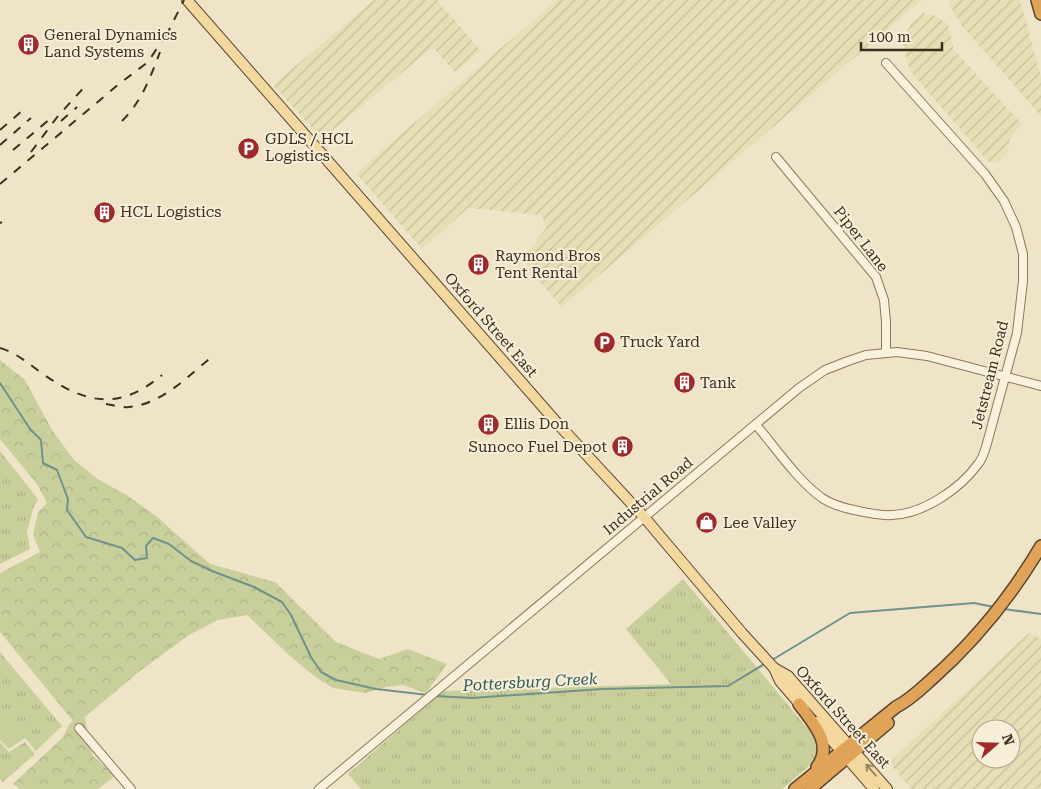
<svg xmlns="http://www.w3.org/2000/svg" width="1041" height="789" viewBox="0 0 1041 789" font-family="'Roboto Serif',serif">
<defs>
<pattern id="farmland-furrows" width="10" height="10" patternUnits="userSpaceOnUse" patternTransform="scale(1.25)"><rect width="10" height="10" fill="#e6deb5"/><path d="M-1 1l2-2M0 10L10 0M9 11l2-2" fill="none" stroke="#c6bf9b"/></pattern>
<pattern id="grass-tufts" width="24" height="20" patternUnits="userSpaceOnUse" patternTransform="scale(1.25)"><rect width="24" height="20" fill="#c9cf9b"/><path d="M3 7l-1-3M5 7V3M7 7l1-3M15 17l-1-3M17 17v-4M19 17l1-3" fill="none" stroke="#aeb285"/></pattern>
<pattern id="forest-crowns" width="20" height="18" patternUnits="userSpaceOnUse" patternTransform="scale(1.25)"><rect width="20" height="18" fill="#c9cf9b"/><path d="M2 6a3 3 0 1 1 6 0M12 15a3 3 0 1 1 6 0" fill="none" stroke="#aeb285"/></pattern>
</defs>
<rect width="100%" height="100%" fill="#f0e4c8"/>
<!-- farmland -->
<g fill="url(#farmland-furrows)" fill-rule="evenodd">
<path d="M374 0H437L481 51 455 72 433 47 322 139 273 85Z"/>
<path d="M557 0H922L562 307 531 272 524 257 546 228 542 215 468 208 422 249 356 173Z"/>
<path d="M950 0H1020L1041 77V116L962 26 950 6Z"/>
<path d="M923 13 933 15 948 24 954 50 1021 123 1010 139 1007 154 997 163 988 161 910 71 905 54 904 39 910 25Z"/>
<path d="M1029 633 1041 639V789H911L889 762ZM981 729H1011V759H981Z"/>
</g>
<!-- grass -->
<g fill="url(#grass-tufts)">
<path d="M0 451 38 499 33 509 27 532 30 549 0 564Z"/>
<path d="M683 579 814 736 819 751 815 761 782 789H361L348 774 443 691 671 684 626 629Z"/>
<path d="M0 652 62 726 36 751 25 738 9 749 0 740Z"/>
<path d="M0 742 9 752 25 742 35 754 3 782 0 779Z"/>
</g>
<!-- forest -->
<path fill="url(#forest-crowns)" d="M0 360 25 380 52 430 74 460 99 480 125 494 156 516 210 564 275 582 336 642 379 659 408 649 447 664 426 693 403 685 387 687 365 693 333 688 314 676 290 656 247 615 218 620 189 635 140 671 85 717 89 745 93 756 115 776 98 789H20L13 784 63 737 69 725 73 721 0 632V573L40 552 33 535 38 512 47 503 37 484 0 439Z"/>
<!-- pitch -->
<path fill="#c9cf9b" d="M4 721 16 724 19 730 20 735 9 745 4 744 0 739V724Z"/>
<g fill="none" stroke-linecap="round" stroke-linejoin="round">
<!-- stream -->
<g stroke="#6f938a" stroke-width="2">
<path d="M0 383 30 429 41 440 43 463 57 470 68 499 67 510 86 537 122 548 135 560 147 558 146 546 153 538 169 544 191 561 212 571 254 587 282 602 291 615 311 657 321 672 336 680 376 689 428 695"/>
<path d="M1004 609 1041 614"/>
<path d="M772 660 850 613 974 603 994 607"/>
<path d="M435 696 472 698 602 689 728 686 766 663"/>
</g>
<defs>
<g id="minor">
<path d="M776 157 876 277 884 300 886 322V353"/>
<path d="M756 425C776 448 797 480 822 498 831 504 844 508 854 510 867 513 879 516 892 515 923 514 960 489 978 464 982 460 984 453 986 447L1017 333 1023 281V254L1016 227 1004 201 985 174 886 63"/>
<path d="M79 728 131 789"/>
<path d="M319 789 799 388 825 370 848 361 866 355 897 352 927 356 1041 386"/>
</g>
<g id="major">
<path d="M187 0 558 424 644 517 742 633 774 668 788 676 887 789"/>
<path d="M774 668 780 681 804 709"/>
<path d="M816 722 874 789"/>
</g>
<g id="highway">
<path d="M1037 0 1041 14"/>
<path d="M799 704C813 723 834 744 817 767"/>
<path d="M795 789 896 707C910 700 921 689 932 679 975 641 1012 595 1041 546"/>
<path d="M810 789 888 723"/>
</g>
</defs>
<!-- minor casing -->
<use href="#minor" stroke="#8d765c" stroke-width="10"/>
<!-- major casing -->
<use href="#major" stroke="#5b4430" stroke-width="12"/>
<!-- highway casing -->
<use href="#highway" stroke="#5b4430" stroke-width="14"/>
<!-- minor -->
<use href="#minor" stroke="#faf1dc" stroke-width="8"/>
<!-- major -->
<use href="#major" stroke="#f3d9a0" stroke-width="10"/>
<!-- highway -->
<use href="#highway" stroke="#e0a458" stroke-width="11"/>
<!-- rail -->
<g stroke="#3d2e20" stroke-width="2" stroke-dasharray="9 9" stroke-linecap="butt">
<path d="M166 36 184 0"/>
<path d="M61 121 77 107"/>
<path d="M122 121C142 101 150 78 160 52"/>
<path d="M0 130 22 111"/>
<path d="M0 145 31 118"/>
<path d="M13 150 50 119"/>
<path d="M31 152 58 116 88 83"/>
<path d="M0 184 119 84 148 62 169 30"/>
<path d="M0 223 2 222"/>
<path d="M0 348C17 353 29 364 43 374 86 404 119 411 162 375"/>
<path d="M106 404C113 405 122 408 129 407 163 404 189 375 214 355"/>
</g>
</g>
<!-- one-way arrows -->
<defs><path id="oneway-shaft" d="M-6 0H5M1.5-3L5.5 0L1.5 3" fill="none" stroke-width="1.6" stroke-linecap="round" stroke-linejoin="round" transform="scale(1.25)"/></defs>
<use stroke="#988460" href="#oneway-shaft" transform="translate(871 770) rotate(-131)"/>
<!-- icons -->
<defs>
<symbol id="building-disc" viewBox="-11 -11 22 22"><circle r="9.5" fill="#9e2a2b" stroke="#f7eed8"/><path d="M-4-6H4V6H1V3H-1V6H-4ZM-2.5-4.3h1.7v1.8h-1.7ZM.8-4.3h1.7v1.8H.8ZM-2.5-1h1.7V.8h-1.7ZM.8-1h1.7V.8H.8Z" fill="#fff"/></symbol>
<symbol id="parking-disc" viewBox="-11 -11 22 22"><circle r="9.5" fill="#9e2a2b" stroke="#f7eed8"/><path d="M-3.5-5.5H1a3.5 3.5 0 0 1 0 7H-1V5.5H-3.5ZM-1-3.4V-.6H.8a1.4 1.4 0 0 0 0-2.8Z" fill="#fff"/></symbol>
<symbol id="shop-disc" viewBox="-11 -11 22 22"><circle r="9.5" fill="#9e2a2b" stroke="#f7eed8"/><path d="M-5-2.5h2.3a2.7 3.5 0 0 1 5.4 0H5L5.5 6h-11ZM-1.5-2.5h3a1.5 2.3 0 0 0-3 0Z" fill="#fff"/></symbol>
</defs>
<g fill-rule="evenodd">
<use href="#building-disc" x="16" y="32" width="25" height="25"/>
<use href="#parking-disc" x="236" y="136" width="25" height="25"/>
<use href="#building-disc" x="92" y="200" width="25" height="25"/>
<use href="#building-disc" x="466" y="252" width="25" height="25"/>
<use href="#parking-disc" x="592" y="330" width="25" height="25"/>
<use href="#building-disc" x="672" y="370" width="25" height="25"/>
<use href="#building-disc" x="476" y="412" width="25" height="25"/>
<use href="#building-disc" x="610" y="434" width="25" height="25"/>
<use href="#shop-disc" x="694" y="510" width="25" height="25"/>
</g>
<g text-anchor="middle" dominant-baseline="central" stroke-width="4" stroke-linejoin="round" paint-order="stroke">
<!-- poi labels -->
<g font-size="15" fill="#3d2e20" stroke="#f7eed8" text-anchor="start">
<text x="44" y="35">General Dynamics<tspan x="44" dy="17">Land Systems</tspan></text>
<text x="265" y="139">GDLS / HCL<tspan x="265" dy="17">Logistics</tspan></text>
<text x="120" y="212">HCL Logistics</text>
<text x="495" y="256">Raymond Bros<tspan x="495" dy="17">Tent Rental</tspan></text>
<text x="620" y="342">Truck Yard</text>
<text x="700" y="383">Tank</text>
<text x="504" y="424">Ellis Don</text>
<text x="607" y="447" text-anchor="end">Sunoco Fuel Depot</text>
<text x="723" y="523">Lee Valley</text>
</g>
<!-- street labels -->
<g font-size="15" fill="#3d2e20" stroke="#f7eed8">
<text transform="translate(861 239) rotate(52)">Piper Lane</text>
<text transform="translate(491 325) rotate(49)">Oxford Street East</text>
<text transform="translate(990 375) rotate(-76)">Jetstream Road</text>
<text transform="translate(648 496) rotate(-40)">Industrial Road</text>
<text transform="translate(843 717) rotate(48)">Oxford Street East</text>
</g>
<!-- water labels -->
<g font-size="16" font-style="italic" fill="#2f5d5a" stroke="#f7eed8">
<text transform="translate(530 682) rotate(-3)">Pottersburg Creek</text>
</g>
</g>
<!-- north arrow -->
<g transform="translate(996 744) rotate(70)"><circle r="24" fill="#f7eed8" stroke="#ada18e"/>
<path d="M0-4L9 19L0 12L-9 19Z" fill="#9e2a2b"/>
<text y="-8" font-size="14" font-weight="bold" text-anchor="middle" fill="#3d2e20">N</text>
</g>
<!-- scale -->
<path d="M861 42v8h81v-8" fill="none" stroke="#3d2e20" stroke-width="2.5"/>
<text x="868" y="42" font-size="15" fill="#3d2e20" stroke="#f7eed8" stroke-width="4" paint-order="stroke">100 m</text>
</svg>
